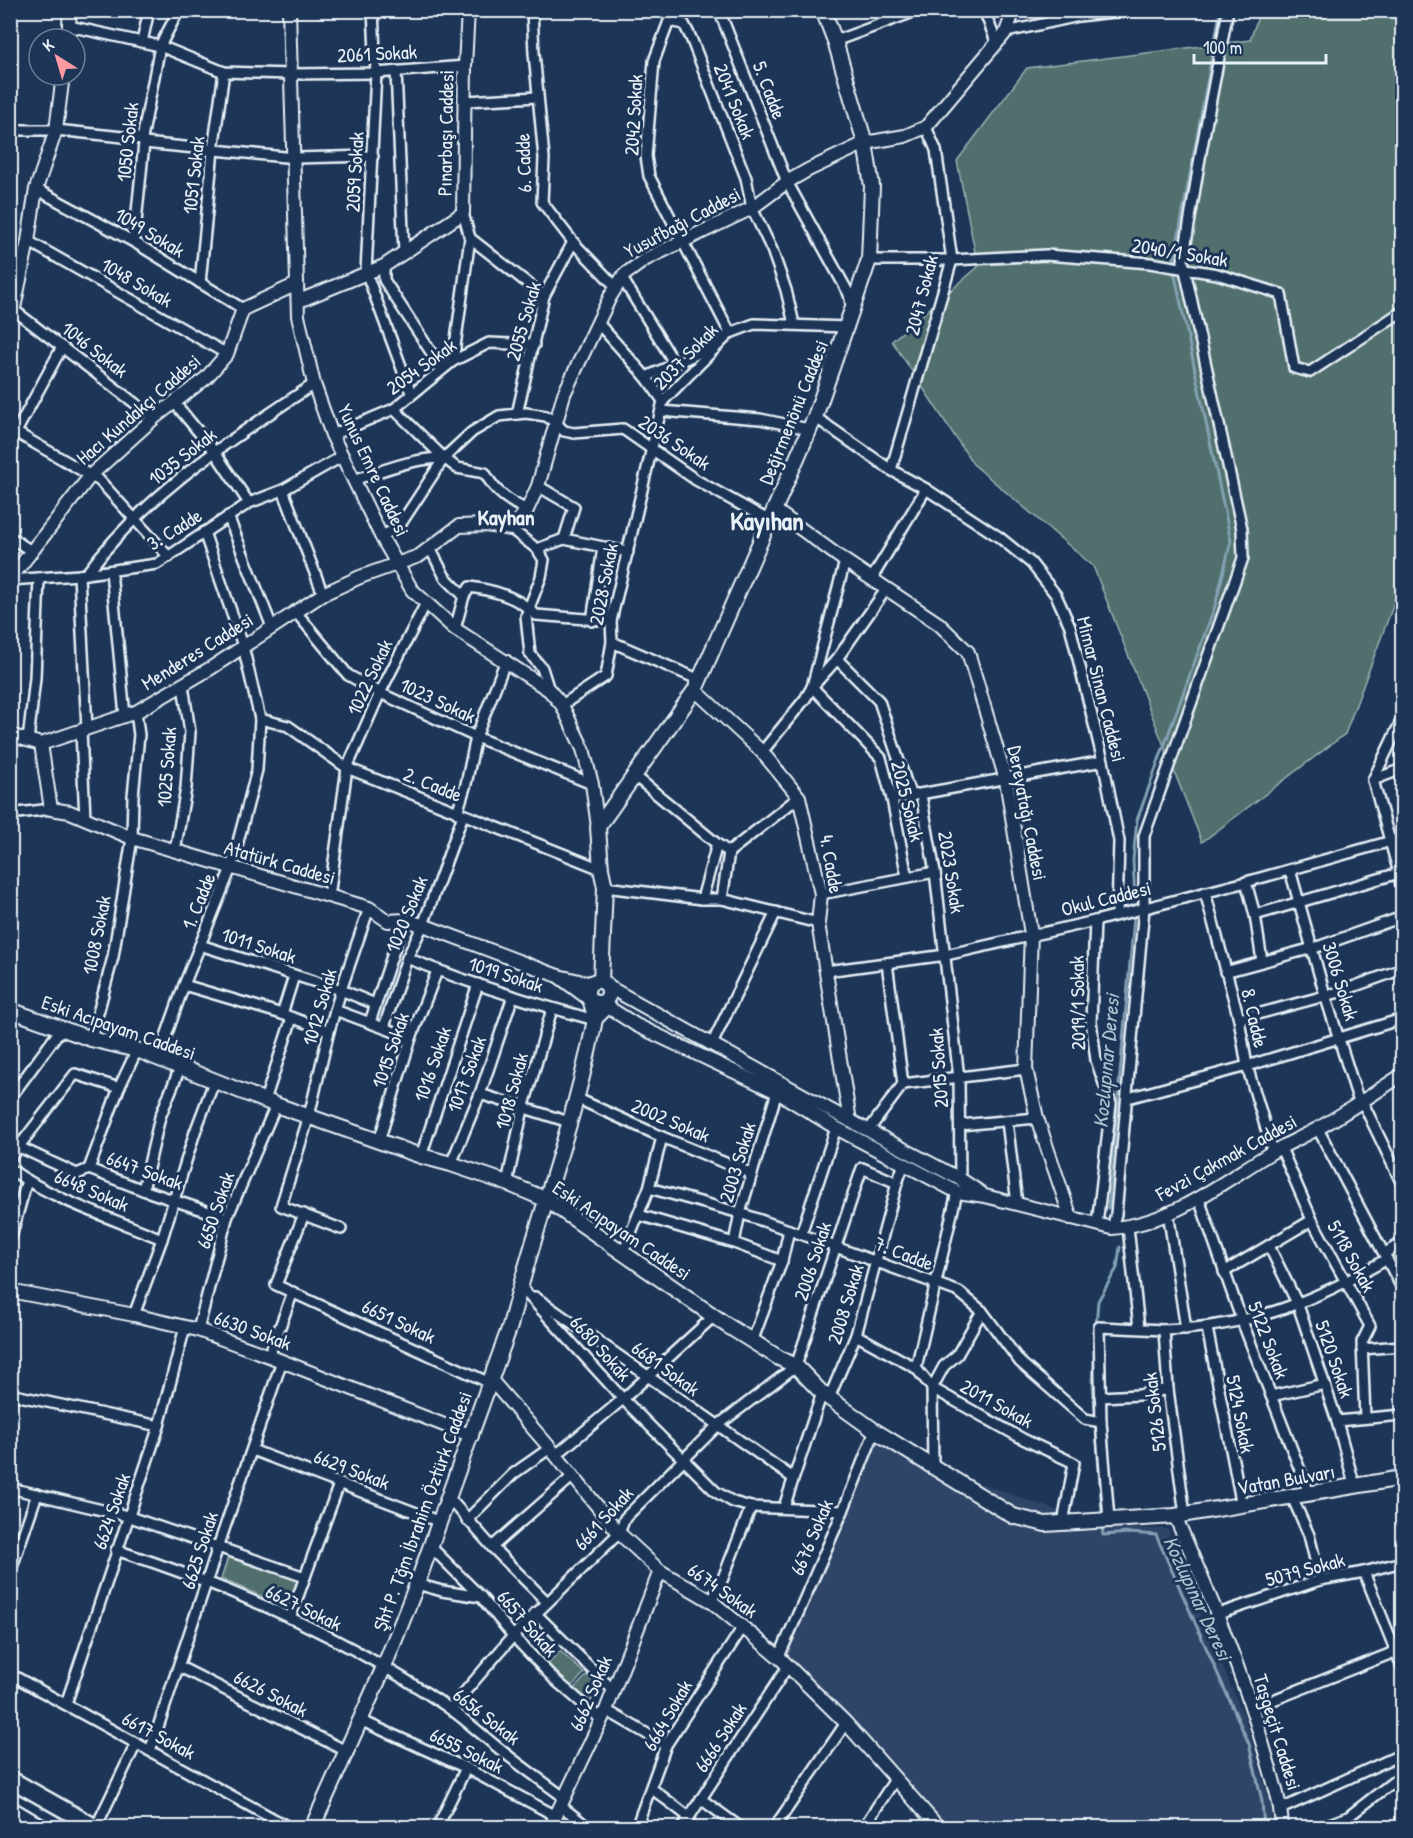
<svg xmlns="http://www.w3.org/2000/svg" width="1413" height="1838" viewBox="0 0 1413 1838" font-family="'Patrick Hand',sans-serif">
<rect width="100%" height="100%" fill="#1d3557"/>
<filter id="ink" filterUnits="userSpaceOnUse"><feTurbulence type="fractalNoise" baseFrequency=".0167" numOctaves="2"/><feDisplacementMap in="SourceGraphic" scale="12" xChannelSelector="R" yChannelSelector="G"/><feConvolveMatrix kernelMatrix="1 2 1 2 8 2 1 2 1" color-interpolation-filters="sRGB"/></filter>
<g filter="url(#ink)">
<!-- built -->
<path fill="#2f4468" d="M872 1439 895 1443 940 1469 1107 1528 1168 1529 1199 1611 1245 1719 1271 1806 1273 1827H945L779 1657Z"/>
<!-- green -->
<g fill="#516f6d" stroke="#9cb0b2" stroke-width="1.5">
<path d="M1260 11H1402V582L1345 734 1202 842 1093 566 973 464 892 341 978 267 957 161 1027 68 1250 40Z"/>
<path d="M229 1554 298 1579 287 1607 221 1579Z"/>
<path d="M560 1651 584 1673 572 1687 548 1664Z"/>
<path d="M587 1675 599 1688 590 1703 575 1688Z"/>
</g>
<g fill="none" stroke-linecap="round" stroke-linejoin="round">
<!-- stream -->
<g stroke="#84a2b4" stroke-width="3">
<path d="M1174 260 1220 13"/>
<path d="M1135 898 1133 860 1137 820 1215 606 1231 541 1174 271"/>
<path d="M1108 1208 1134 918"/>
<path d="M1096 1326 1098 1301 1117 1268 1120 1247"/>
<path d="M1095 1348 1093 1383 1102 1515"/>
<path d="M1102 1525 1103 1535 1130 1533 1156 1535 1249 1744 1262 1801 1264 1828"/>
</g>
<defs>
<g id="minor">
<path d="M373 10 376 73 366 272 411 393"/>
<path d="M532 10 534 53 544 158 542 202 573 242 616 287"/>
<path d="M719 10 787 182 849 294 852 309"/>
<path d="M984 10 997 44"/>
<path d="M69 26 160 46 224 72 291 74 376 73 465 66"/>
<path d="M1006 32 1079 16 1130 10"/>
<path d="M835 41 919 10"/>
<path d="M142 42 149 10"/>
<path d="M396 71 404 253"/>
<path d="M466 101 537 97"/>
<path d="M10 130H56L142 139"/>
<path d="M144 143 295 158 373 156"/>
<path d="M36 189 134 242 243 309"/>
<path d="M463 213 470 238 544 296"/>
<path d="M28 241 227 354"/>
<path d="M134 242 144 143 142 139 160 46 179 10"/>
<path d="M869 260H952L1046 255 1150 263 1217 274 1281 294 1294 368 1310 372 1398 314 1402 313"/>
<path d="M384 266V280L442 369"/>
<path d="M622 278 675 364"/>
<path d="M200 283 213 150 224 72"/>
<path d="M10 307 154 418"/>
<path d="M598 323 646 377 663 401"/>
<path d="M730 333 649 176 646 156 654 61 669 21 684 24 691 38 746 178 752 208 772 250 786 290 794 324"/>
<path d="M453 361 470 238"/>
<path d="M646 377 712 347"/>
<path d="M174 402 214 451 249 503"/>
<path d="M394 409 444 458 457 468 485 473C495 492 508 501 527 510"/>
<path d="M661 411 760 419 809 429"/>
<path d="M517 414 544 296 573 242"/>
<path d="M815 417 891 470 926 489 999 537 1031 563 1056 595 1070 626 1103 761 1119 841 1117 914"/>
<path d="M10 429 100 481 169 557"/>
<path d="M16 432 62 347"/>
<path d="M332 435 394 409 453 361 489 343 534 345"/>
<path d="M891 470 952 260 936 150 926 127"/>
<path d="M353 480C383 471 412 458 444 458"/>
<path d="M538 486 574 507 564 539"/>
<path d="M283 490 323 594"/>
<path d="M228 516 272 627"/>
<path d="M511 529 537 549 544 560 541 577 526 616 530 654 542 668 549 690"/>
<path d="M381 536 398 528 444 458 472 432 499 416 526 413 546 416 555 422 564 431 574 433 623 429 696 480 770 521"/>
<path d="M10 537 31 551"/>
<path d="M430 548 445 577 464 596"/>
<path d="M537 549 564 539 628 552"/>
<path d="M111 571 125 716"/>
<path d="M87 573C147 492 232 439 314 384"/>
<path d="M79 575 87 729"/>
<path d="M872 578 926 489"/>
<path d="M10 580 79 575 157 564 249 503 283 490 341 457"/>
<path d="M887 588 837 659 812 687 881 758 892 799 907 877"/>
<path d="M295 611 348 675 380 693 476 737 592 784"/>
<path d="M592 621 603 547"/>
<path d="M455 629 464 596 470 587C493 590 519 597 536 615L611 621"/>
<path d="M612 642 700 680"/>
<path d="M837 659 879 701 911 797"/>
<path d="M562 705 606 676 612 642 611 621 663 401 730 333 754 324 848 327"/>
<path d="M260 719 288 726 347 768 601 869"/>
<path d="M1402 719 1373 780 1399 873 1402 891"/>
<path d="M81 731 85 819"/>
<path d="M28 741 35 678 39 578"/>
<path d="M762 752 805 699 812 687 845 561"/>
<path d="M10 755 13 735"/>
<path d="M635 776 717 844 729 852"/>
<path d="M1373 780 1402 769"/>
<path d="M921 795 935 872 959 1078 960 1179"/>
<path d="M892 799 1103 761"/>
<path d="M457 813 466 784 476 737 506 660"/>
<path d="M10 814 51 809"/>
<path d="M175 851 186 788 190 732 183 685"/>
<path d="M729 852 799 797"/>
<path d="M1290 870 1325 995 1357 1096 1362 1101 1402 1184"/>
<path d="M1246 882 1255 915 1262 961"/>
<path d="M605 887 702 899H722L818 923"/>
<path d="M1205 892 1239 1019 1247 1066 1273 1152"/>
<path d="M821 894 935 872"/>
<path d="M329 897 347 768 380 693 426 603"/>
<path d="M702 899 717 844"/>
<path d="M722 899 729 852"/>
<path d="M1255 915 1399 873"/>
<path d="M1095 921 1091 1021 1096 1060 1111 1104 1097 1225"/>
<path d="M200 945 341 990 375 1004"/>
<path d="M407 958C468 983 531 1003 595 1020"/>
<path d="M826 971 946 955 1095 921 1246 882 1402 838"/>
<path d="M1225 972 1320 946 1402 917"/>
<path d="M184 985 282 1014 329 1031"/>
<path d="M335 1010 411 1038"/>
<path d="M282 1014 294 976"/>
<path d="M1239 1019 1336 993 1402 969"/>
<path d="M370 1022 404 920"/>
<path d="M384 1027 407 958 423 925 463 815"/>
<path d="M91 1039 113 957 132 838 133 796 139 735 136 712"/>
<path d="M712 1044 776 912"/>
<path d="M158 1059 184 985 231 868 257 770 260 719 243 646 204 532"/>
<path d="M903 1084 1026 1069"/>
<path d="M480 1094 569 1122"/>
<path d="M10 1098 61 1029"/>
<path d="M576 1098 662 1137 752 1174"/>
<path d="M1128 1098 1247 1066 1402 1019"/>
<path d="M265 1100 292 1018"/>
<path d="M1007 1121 1017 1204"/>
<path d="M960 1125 1037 1118"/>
<path d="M1318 1129 1402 1288"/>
<path d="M868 1131 903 1084 887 963"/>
<path d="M379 1141 411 1038 437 971"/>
<path d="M19 1147 77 1174 89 1169 143 1190 227 1218"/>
<path d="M1281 1148 1312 1220 1370 1326 1362 1342 1365 1418"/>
<path d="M421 1156 478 984"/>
<path d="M10 1158 75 1074 119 1088"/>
<path d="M451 1164 480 1094 513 996"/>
<path d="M10 1169C55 1201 112 1218 162 1239"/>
<path d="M89 1169 119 1088 137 1050"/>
<path d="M507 1183 523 1109 552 1009"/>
<path d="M649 1188 740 1213 789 1230 959 1292 982 1311 1020 1362 1085 1419 1101 1422"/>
<path d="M143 1190 160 1117 180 1068"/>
<path d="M1199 1199 1242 1321 1309 1493"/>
<path d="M1168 1212 1186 1329"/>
<path d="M304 1214 276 1285 490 1383"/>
<path d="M639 1215 734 1243 782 1261"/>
<path d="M1128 1227 1139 1328"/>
<path d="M1112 1228 1116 1214 1144 908V836L1243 558 1242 529 1183 261 1201 152 1228 10"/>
<path d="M341 1229 281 1206 309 1116 329 1031 341 990 369 908"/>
<path d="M801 1234 836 1128"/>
<path d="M10 1241 27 1180"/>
<path d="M734 1243 740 1213 777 1092"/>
<path d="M1269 1246 1298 1305 1336 1418 1355 1487"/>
<path d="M623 1252 649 1188 662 1137"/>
<path d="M1385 1253 1402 1243"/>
<path d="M1224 1272 1312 1220"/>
<path d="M520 1286 623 1399 716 1492 733 1502 751 1507 843 1511"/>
<path d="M535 1297 793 1478"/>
<path d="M134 1315 162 1239 195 1132 214 1082"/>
<path d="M1207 1328 1242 1506"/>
<path d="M198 1330 227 1218 276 1105"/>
<path d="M1164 1330C1250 1327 1314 1302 1387 1259"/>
<path d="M856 1335 916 1368 932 1388 1023 1439 1074 1463 1063 1523"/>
<path d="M752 1342 782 1261 789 1230"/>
<path d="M1362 1349 1402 1346"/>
<path d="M269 1356 293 1292"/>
<path d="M916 1368 957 1192"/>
<path d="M932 1388 944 1366 957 1355 982 1311"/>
<path d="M932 1388 933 1467"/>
<path d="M10 1394 159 1426"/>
<path d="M1271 1396 1325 1384"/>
<path d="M1100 1397 1139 1395 1168 1389"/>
<path d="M829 1398 856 1335 897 1183 904 1164"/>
<path d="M1337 1421 1402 1415"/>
<path d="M252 1450 440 1522"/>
<path d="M556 1455 623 1399 714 1316"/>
<path d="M10 1488 127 1516 305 1577"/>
<path d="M1292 1497 1309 1535 1320 1580"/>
<path d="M449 1498 492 1547 547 1602"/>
<path d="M784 1507 822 1393"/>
<path d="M1109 1519 1101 1422 1099 1327 1164 1330 1168 1389 1185 1515"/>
<path d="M467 1520 513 1474 550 1448"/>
<path d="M431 1547 481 1597 513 1636 555 1680 602 1720"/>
<path d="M492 1547 573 1476"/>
<path d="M116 1550C232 1587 349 1639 449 1708 469 1722 487 1740 506 1754 525 1769 545 1783 565 1798"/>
<path d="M1364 1572 1402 1667"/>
<path d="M10 1573 37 1494"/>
<path d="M417 1584 442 1591 481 1597"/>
<path d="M711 1601 719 1588 751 1507"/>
<path d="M535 1613 614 1691"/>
<path d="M1218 1614 1320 1580 1364 1572 1402 1562"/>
<path d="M290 1618 339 1484"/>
<path d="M779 1657 843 1511 875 1431"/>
<path d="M180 1667 346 1751"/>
<path d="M10 1674 290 1828"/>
<path d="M66 1704 159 1426 185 1327"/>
<path d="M1253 1708 1397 1651"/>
<path d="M450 1709 513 1636 619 1533 625 1518 717 1426 796 1366 862 1168 897 1183"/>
<path d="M606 1710 666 1745"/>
<path d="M360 1720 466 1768 556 1816"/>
<path d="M150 1751 218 1547 282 1361"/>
<path d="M651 1788 689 1817"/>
<path d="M701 1799 741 1828"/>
<path d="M561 1806 589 1828"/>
<path d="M1281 1809 1402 1754"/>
<path d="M96 1827 136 1744"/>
<path d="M437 1828 466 1768"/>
<path d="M636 1828 666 1745 743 1627"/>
<path d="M682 1828 788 1666"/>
<path d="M774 1828 846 1723"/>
<path d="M863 1828 896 1778"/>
<path d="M1319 1828 1348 1817 1402 1775"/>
</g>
<g id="tertiary">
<path d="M289 10 298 316 314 384 332 435 381 536 412 590 455 629 549 690 562 705 583 749 592 784 598 827"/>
<path d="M68 39 70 10"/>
<path d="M299 301 384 266 463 213 465 66 468 10"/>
<path d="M10 317 14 308 28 241 36 189 56 130 63 75"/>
<path d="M775 510 845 561 939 624 968 652 1006 780 1031 934 1026 1069 1037 1118 1071 1218"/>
<path d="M10 579 91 475 154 418 206 378 227 354 243 309 297 284"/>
<path d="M695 690 762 752 799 797 821 894 818 923 850 1121"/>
<path d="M10 735 41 744 136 712 211 668 323 594 360 577 419 556 459 526 486 525 511 529 527 510 538 486 564 394 610 297 624 275 646 259 752 208 787 182 808 170 865 143 905 136 926 127 1006 32 1014 10"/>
<path d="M41 744 51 809 70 812 132 838 369 908 388 921 404 920 423 925 558 976 588 983 594 982"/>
<path d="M558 976 589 999 595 1020 608 1007 636 1025 777 1092 836 1128 957 1192 985 1196 1112 1228C1172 1224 1222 1182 1272 1152 1287 1144 1302 1137 1317 1129 1346 1113 1374 1093 1402 1075"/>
<path d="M607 986 830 1110 960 1179 981 1193"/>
<path d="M10 1291 134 1315 198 1330 269 1356 472 1436"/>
<path d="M491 1380 550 1448 619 1533 660 1571 711 1601 779 1657 846 1723 939 1828"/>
<path d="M1175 1516C1209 1593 1242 1670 1265 1752 1272 1777 1281 1801 1282 1828"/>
<path d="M550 1828 606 1710 660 1571"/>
</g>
<g id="secondary">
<path d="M601 981 605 887 601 869 598 827 695 690 815 417 869 260 872 186 865 143 835 41 823 10"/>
<circle cx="598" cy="992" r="11"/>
<path d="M10 1010 91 1039 137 1050 276 1105 421 1156 451 1164 507 1183 547 1200 728 1326 779 1358 796 1366 822 1393 875 1431 1013 1516 1045 1524 1175 1516 1402 1478"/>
<path d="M312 1828 384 1667 417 1584 510 1326C537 1217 579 1113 598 1003"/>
</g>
<g id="primary">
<path d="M10 1779 97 1828"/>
<path d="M10 1809 42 1828"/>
</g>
</defs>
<!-- minor casing -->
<use href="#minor" stroke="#e8f1f8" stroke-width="14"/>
<!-- tertiary casing -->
<use href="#tertiary" stroke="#e8f1f8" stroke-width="16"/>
<!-- secondary casing -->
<use href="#secondary" stroke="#e8f1f8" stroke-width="18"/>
<!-- primary casing -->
<use href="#primary" stroke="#e8f1f8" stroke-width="20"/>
<!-- minor -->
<use href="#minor" stroke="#1d3557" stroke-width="9"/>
<!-- tertiary -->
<use href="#tertiary" stroke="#1d3557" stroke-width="12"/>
<!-- secondary -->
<use href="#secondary" stroke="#1d3557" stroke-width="14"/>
<!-- primary -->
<use href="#primary" stroke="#1d3557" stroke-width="15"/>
</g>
</g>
<g text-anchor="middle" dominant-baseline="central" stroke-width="6" stroke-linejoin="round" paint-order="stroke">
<!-- street labels -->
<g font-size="20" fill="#e8f1f8" stroke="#1d3557">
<text transform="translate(377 53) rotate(-3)">2061 Sokak</text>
<text transform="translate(770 90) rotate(69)">5. Cadde</text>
<text transform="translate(735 101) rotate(68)">2041 Sokak</text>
<text transform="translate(633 115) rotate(-87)">2042 Sokak</text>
<text transform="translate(445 133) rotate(-89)">Pınarbaşı Caddesi</text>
<text transform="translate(127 142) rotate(-84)">1050 Sokak</text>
<text transform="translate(523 163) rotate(-92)">6. Cadde</text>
<text transform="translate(354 172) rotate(-87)">2059 Sokak</text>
<text transform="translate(193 175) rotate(-84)">1051 Sokak</text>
<text transform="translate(682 222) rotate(-28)">Yusufbağı Caddesi</text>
<text transform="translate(150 232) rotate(31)">1049 Sokak</text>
<text transform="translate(1180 252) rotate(9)">2040/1 Sokak</text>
<text transform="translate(137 282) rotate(30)">1048 Sokak</text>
<text transform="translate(921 295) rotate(-76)">2047 Sokak</text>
<text transform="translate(523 321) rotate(-74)">2055 Sokak</text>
<text transform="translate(95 349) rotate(38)">1046 Sokak</text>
<text transform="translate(685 356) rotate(-46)">2037 Sokak</text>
<text transform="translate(421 366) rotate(-36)">2054 Sokak</text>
<text transform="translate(138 409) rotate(-41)">Hacı Kundakçı Caddesi</text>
<text transform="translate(793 412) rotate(-68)">Değirmenönü Caddesi</text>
<text transform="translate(675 442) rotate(34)">2036 Sokak</text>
<text transform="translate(182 456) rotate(-38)">1035 Sokak</text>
<text transform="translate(374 470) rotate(65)">Yunus Emre Caddesi</text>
<text transform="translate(174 529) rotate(-32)">3. Cadde</text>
<text transform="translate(603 584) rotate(-79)">2028 Sokak</text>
<text transform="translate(197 651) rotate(-32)">Menderes Caddesi</text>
<text transform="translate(369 677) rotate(-65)">1022 Sokak</text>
<text transform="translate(1102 689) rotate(76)">Mimar Sinan Caddesi</text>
<text transform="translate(438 700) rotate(25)">1023 Sokak</text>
<text transform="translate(166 767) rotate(-86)">1025 Sokak</text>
<text transform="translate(433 784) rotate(22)">2. Cadde</text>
<text transform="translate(908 801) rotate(76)">2025 Sokak</text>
<text transform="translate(1028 813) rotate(79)">Dereyatağı Caddesi</text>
<text transform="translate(280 862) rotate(16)">Atatürk Caddesi</text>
<text transform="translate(832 864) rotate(80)">4. Cadde</text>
<text transform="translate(952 872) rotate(81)">2023 Sokak</text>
<text transform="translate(1106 898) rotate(-14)">Okul Caddesi</text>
<text transform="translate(198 901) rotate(-68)">1. Cadde</text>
<text transform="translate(406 914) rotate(-68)">1020 Sokak</text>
<text transform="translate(96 935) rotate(-79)">1008 Sokak</text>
<text transform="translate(259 945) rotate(18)">1011 Sokak</text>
<text transform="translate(506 974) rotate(18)">1019 Sokak</text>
<text transform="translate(1341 981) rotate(73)">3006 Sokak</text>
<text transform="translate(1077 1003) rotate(-91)">2019/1 Sokak</text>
<text transform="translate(319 1007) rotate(-74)">1012 Sokak</text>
<text transform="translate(1255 1018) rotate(77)">8. Cadde</text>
<text transform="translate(119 1027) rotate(19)">Eski Acıpayam Caddesi</text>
<text transform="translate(390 1050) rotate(-71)">1015 Sokak</text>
<text transform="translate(432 1064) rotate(-71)">1016 Sokak</text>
<text transform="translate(938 1068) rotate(-94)">2015 Sokak</text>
<text transform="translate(466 1074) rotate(-70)">1017 Sokak</text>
<text transform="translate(511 1091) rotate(-75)">1018 Sokak</text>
<text transform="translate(671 1120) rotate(23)">2002 Sokak</text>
<text transform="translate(1226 1157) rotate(-29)">Fevzi Çakmak Caddesi</text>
<text transform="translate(737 1162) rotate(-73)">2003 Sokak</text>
<text transform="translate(145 1170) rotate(20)">6647 Sokak</text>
<text transform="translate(92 1190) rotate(23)">6648 Sokak</text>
<text transform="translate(215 1210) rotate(-71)">6650 Sokak</text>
<text transform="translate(622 1230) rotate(34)">Eski Acıpayam Caddesi</text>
<text transform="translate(904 1253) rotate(21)">7. Cadde</text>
<text transform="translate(1352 1256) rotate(61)">5118 Sokak</text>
<text transform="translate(812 1261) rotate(-72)">2006 Sokak</text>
<text transform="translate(845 1304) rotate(-73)">2008 Sokak</text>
<text transform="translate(399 1321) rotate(25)">6651 Sokak</text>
<text transform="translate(253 1330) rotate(20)">6630 Sokak</text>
<text transform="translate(1269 1340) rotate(69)">5122 Sokak</text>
<text transform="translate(601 1348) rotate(48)">6680 Sokak</text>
<text transform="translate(1335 1359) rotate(71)">5120 Sokak</text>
<text transform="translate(666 1368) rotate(36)">6681 Sokak</text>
<text transform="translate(997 1403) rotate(29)">2011 Sokak</text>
<text transform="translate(1154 1412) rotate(-97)">5126 Sokak</text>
<text transform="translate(1241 1414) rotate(79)">5124 Sokak</text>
<text transform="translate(352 1469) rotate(21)">6629 Sokak</text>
<text transform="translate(1286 1479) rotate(-10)">Vatan Bulvarı</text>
<text transform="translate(111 1511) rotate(-71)">6624 Sokak</text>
<text transform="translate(422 1511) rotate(-70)">Şht P. Tğm İbrahim Öztürk Caddesi</text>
<text transform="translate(603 1518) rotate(-48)">6661 Sokak</text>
<text transform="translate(811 1537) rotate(-67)">6676 Sokak</text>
<text transform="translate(199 1550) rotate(-72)">6625 Sokak</text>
<text transform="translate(1305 1569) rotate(-15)">5079 Sokak</text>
<text transform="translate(723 1590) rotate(35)">6674 Sokak</text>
<text transform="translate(304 1607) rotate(26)">6627 Sokak</text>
<text transform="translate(528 1623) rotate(49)">6657 Sokak</text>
<text transform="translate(271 1693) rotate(27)">6626 Sokak</text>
<text transform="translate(590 1693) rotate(-67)">6662 Sokak</text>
<text transform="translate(667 1715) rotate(-60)">6664 Sokak</text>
<text transform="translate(487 1716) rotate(38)">6656 Sokak</text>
<text transform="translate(1278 1732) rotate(73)">Taşgeçit Caddesi</text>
<text transform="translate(159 1735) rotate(28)">6617 Sokak</text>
<text transform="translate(720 1737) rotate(-57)">6666 Sokak</text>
<text transform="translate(467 1750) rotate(26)">6655 Sokak</text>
</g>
<!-- water labels -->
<g font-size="21" font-style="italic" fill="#aec3d0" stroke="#1d3557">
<text transform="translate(1106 1061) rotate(-85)">Kozlupınar Deresi</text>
<text transform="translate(1198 1598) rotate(65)">Kozlupınar Deresi</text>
</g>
<!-- quarter labels -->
<g font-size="22" font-weight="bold" fill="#e8f1f8" stroke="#1d3557">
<text x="506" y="517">Kayhan</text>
</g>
<!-- district labels -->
<g font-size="26" font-weight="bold" fill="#e8f1f8" stroke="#1d3557">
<text x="767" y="520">Kayıhan</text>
</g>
</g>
<!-- margin -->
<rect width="1413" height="1838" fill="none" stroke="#1d3557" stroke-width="36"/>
<rect x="18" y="18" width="1377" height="1802" fill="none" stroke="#e8f1f8" stroke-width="2" filter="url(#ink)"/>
<!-- north arrow -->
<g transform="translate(57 57) rotate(323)"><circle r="28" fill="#1d3557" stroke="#6e8097" stroke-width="1.5"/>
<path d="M0-4.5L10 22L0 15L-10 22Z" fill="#ff9aa2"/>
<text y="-9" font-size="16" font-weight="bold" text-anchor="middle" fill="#e8f1f8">K</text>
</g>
<!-- scale -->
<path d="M1194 54v9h132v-9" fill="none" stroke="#e8f1f8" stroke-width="3"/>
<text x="1203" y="54" font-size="18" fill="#e8f1f8" stroke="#1d3557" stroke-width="4.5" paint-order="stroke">100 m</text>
</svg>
